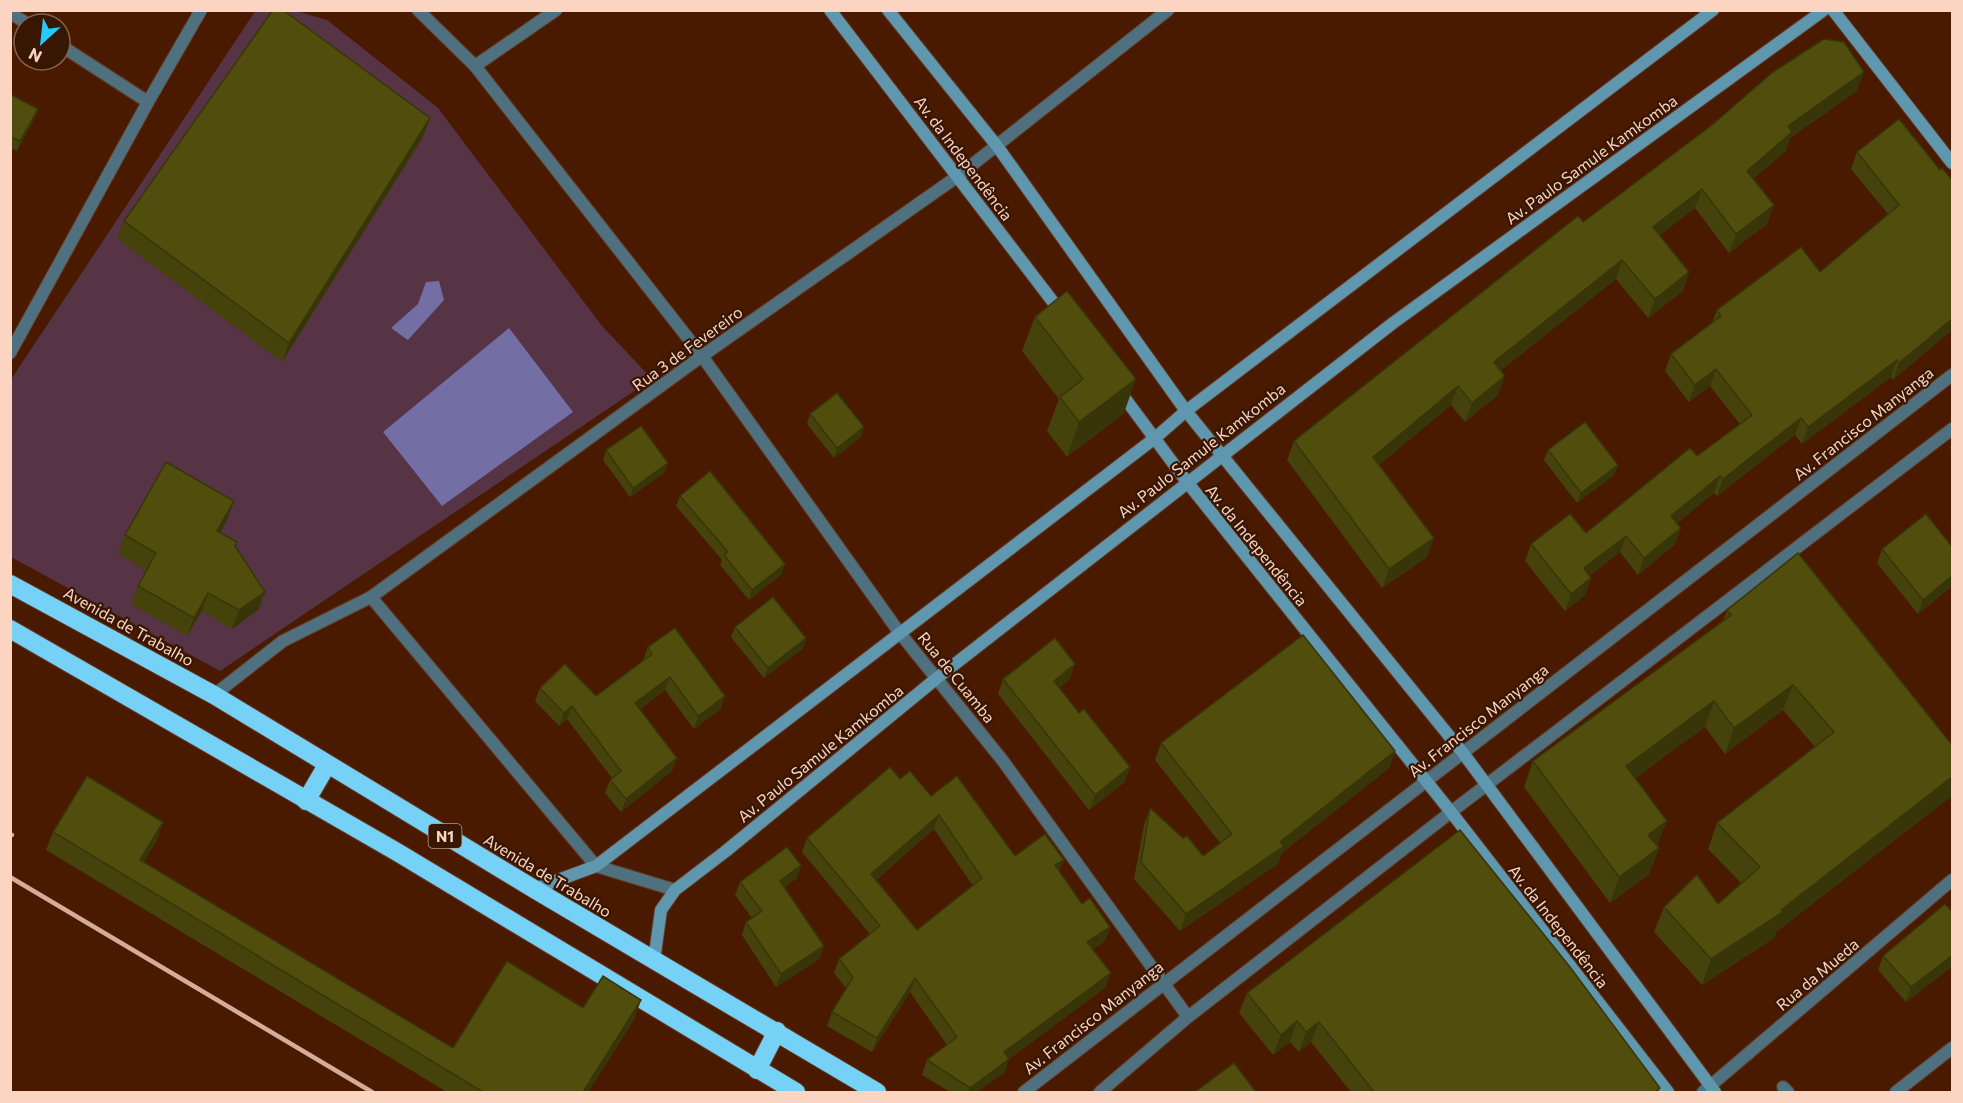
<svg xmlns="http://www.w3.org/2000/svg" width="1963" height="1103" viewBox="0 0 1963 1103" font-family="Commissioner,sans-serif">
<rect width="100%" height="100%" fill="#491a00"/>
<!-- green -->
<path fill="#573346" d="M256 10 296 11 327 20 438 108 602 326 652 379 220 671 11 557 10 381Z"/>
<!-- water -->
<g fill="#736fa4">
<path d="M439 281 444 300 408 340 391 328 418 304 426 282Z"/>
<path d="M509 328 573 412 442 506 383 432Z"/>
</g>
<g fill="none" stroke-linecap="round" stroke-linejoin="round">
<defs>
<g id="lane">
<path d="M1783 1087 1788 1092"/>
<path d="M1896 1092 1952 1048"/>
</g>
<g id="street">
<path d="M418 10 475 66 702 356 899 632 1003 761 1188 1017"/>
<path d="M10 13 28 24"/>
<path d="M60 45 148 102"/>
<path d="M475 66 556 10"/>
<path d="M10 353 148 102 201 10"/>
<path d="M371 597 596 866 675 890"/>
<path d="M214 695 283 641 371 597 702 356 958 176 1168 10"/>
<path d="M1024 1092 1952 375"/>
<path d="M1100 1092 1188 1017 1451 812 1952 429"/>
<path d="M1703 1092 1952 880"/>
</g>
<g id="secondary">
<path d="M830 10 1063 315"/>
<path d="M888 10 997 146 1186 411 1463 753 1715 1092"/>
<path d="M1833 10 1952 163"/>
<path d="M1118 389 1187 482 1451 812 1668 1092"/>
<path d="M534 889 596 866 1155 438 1186 411 1713 10"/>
<path d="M654 961 661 910 675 890 726 851 937 678 1393 323 1824 10"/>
</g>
<g id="highway">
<path d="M10 584 214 695 534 889 877 1092"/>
<path d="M10 629 397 852 796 1092"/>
<path d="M306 801 327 765"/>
<path d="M757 1070 777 1031"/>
</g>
</defs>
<!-- lane casing -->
<use href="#lane" stroke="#65381f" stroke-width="14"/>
<!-- street casing -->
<use href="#street" stroke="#65381f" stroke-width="14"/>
<!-- secondary casing -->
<use href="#secondary" stroke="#65381f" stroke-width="14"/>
<!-- highway casing -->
<use href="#highway" stroke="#65381f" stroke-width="20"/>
<!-- lane -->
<use href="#lane" stroke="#4e707f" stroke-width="12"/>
<!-- street -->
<use href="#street" stroke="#4e707f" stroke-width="12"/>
<!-- secondary -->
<use href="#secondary" stroke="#5f97af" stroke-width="12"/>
<!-- highway -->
<use href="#highway" stroke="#76d1f6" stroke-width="18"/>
<!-- rail -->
<g stroke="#d5ac99" stroke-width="4.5">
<path d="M10 834 12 835"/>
<path d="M10 877 372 1092"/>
</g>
</g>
<!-- wall -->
<g fill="#45420b" fill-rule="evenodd">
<path d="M1857 91 1790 138 1786 151 1753 179 1774 205 1767 224 1729 253 1695 208 1660 235 1689 272 1683 291 1648 318 1616 279 1500 371 1498 395 1465 422 1451 405 1379 465 1427 557 1382 588 1287 460 1294 441 1583 222Z"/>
<path d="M10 94 38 109 34 119 17 151 10 148Z"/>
<path d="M423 137 282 362 117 239 124 221Z"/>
<path d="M1857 152 1940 170 1953 181V329L1893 380 1891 377 1802 444 1795 435 1717 496 1714 493 1677 523 1681 528 1675 544 1638 575 1620 552 1589 576 1591 578 1585 595 1565 611 1525 561 1531 544 1586 533 1697 456 1740 424 1710 386 1689 402 1665 371 1671 354 1712 323 1717 310 1820 272 1888 214 1851 169Z"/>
<path d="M1035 317 1124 413 1067 457 1047 431 1059 399 1022 351Z"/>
<path d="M810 414 864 427 861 437 834 458 807 424Z"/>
<path d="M1953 441V452L1950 448Z"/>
<path d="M606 450 668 463 664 473 630 497 603 460Z"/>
<path d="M1548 450 1618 465 1614 475 1577 503 1544 460Z"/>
<path d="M680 496 782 574 749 600 720 565 722 560 676 506Z"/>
<path d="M234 501 227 520 220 533 236 547 265 592 258 610 232 629 202 611 187 636 131 604 138 586 146 570 118 554 125 535Z"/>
<path d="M1953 548V585L1918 614 1877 563 1882 549Z"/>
<path d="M1727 610 1953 746V795L1776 932 1774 938 1702 985 1654 932 1664 907 1718 904 1741 883 1708 849 1717 823 1815 747 1783 710 1725 754 1705 727 1635 778 1659 848 1649 874 1610 903 1524 787 1533 761 1723 621Z"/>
<path d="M735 627 806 638 803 648 764 678 731 637Z"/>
<path d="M648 647 721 709 694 729 665 690 640 709 677 758 672 771 621 812 605 793 610 780 612 778 567 719 559 726 535 701 540 688 596 696 643 661Z"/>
<path d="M1003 679H1070L1059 688 1125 782 1089 810 998 694Z"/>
<path d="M1161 743 1395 751 1389 768 1282 853 1278 864 1180 931 1134 879 1144 825 1150 808 1203 856 1220 843 1155 760Z"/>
<path d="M900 779 931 796 1015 856 1059 871 1082 904 1110 927 1105 941 1093 949 1106 987 1009 1059 1004 1073 977 1092H950L922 1075 927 1060 947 1045 910 992 872 1052 827 1026 832 1012 846 988 834 973 839 959 870 934 802 852 807 838ZM934 829 973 886 917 930 876 880Z"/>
<path d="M163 822 157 840 143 862 453 1048 583 1008 635 1018 588 1092H447L46 850 53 832Z"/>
<path d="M801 865 797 878 785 887 824 946 819 959 776 987 742 935 746 922 752 918 735 895 740 882Z"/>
<path d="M1953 913V966L1906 1002 1878 970 1883 956Z"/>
<path d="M1247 993 1659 1092H1351L1311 1042 1299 1052 1290 1042 1273 1055 1239 1013Z"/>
</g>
<!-- shaded-wall -->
<g fill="#383609">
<path d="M1864 72 1857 91 1790 138 1786 151 1740 190 1747 171 1788 126Z"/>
<path d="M38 109 34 119 17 151 20 141Z"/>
<path d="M430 118 423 137 282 362 289 343Z"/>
<path d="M1702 189 1695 208 1646 246 1653 227Z"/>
<path d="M1774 205 1767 224 1729 253 1736 234Z"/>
<path d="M1622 260 1616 279 1487 381 1494 362Z"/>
<path d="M1689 272 1683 291 1648 318 1655 299Z"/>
<path d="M1953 318V329L1893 380 1899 363Z"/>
<path d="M1897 360 1891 377 1802 444 1808 427Z"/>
<path d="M1716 369 1710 386 1689 402 1695 385Z"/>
<path d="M1505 376 1498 395 1465 422 1472 403Z"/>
<path d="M1136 379 1124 413 1067 457 1079 422Z"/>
<path d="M1458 386 1451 405 1366 476 1373 457Z"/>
<path d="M1801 418 1795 435 1717 496 1723 479Z"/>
<path d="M864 427 861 437 834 458 837 448Z"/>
<path d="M668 463 664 473 630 497 633 488Z"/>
<path d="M1618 465 1614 475 1577 503 1581 493Z"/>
<path d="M1720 476 1714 493 1665 533 1671 516Z"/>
<path d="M234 501 227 520 210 550 217 531Z"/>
<path d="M1681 528 1675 544 1638 575 1644 558Z"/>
<path d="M1626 536 1620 552 1577 585 1584 568Z"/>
<path d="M1434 538 1427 557 1382 588 1389 569Z"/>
<path d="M785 564 782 574 749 600 752 590Z"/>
<path d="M1953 575V585L1918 614 1923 600Z"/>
<path d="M1591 578 1585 595 1565 611 1571 594Z"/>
<path d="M265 592 258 610 232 629 239 610Z"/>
<path d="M208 593 202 611 187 636 194 618Z"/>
<path d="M806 638 803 648 764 678 768 668Z"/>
<path d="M1075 664 1070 679 1048 696 1054 681Z"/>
<path d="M670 677 665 690 631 715 635 703Z"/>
<path d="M1793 685 1783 710 1725 754 1734 728Z"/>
<path d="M725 696 721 709 694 729 698 716Z"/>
<path d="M1714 701 1705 727 1617 792 1626 766Z"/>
<path d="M572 706 567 719 559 726 564 713Z"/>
<path d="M1395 751 1389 768 1282 853 1278 864 1180 931 1186 914 1280 842Z"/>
<path d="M677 758 672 771 621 812 626 799Z"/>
<path d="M1130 767 1125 782 1089 810 1095 795Z"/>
<path d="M1953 776V795L1776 932 1774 938 1702 985 1711 959 1781 910Z"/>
<path d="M939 815 934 829 866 888 871 874Z"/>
<path d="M1667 821 1657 846 1648 835Z"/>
<path d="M163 822 157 840 134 878 140 860Z"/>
<path d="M1659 848 1649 874 1610 903 1619 877Z"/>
<path d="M1064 860 1058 874 1055 865Z"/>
<path d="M801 865 797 878 776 894 780 881Z"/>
<path d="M1110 927 1105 941 1082 956 1087 942Z"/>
<path d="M824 946 819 959 776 987 781 974Z"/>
<path d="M1953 955V966L1906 1002 1911 987Z"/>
<path d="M1111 973 1106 987 999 1066 1004 1052Z"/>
<path d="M915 978 910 992 872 1052 877 1038Z"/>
<path d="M641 1000 635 1018 588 1092H583Z"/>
<path d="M1297 1021 1290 1042 1273 1055 1281 1035Z"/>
<path d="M1319 1022 1311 1042 1299 1052 1306 1032Z"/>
<path d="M1009 1059 1004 1073 977 1092H968L970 1088Z"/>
</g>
<!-- building -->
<g fill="#504d0d" stroke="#383609" stroke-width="1.5" fill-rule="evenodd">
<path d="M273 10H283L430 118 289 343 124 221Z"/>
<path d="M1824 39 1844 42 1864 72 1788 126 1792 132 1747 171 1774 205 1736 234 1702 189 1653 227 1689 272 1655 299 1622 260 1494 362 1505 376 1472 403 1458 386 1373 457 1434 538 1389 569 1294 441 1578 216 1583 222 1712 125 1773 72Z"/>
<path d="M10 94 38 109 20 141 10 136Z"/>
<path d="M1899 119 1940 170 1942 168 1953 181V318L1899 363 1897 360 1808 427 1801 418 1723 479 1720 476 1671 516 1681 528 1644 558 1626 536 1584 568 1591 578 1571 594 1531 544 1570 514 1586 533 1690 448 1697 456 1752 415 1716 369 1695 385 1671 354 1721 316 1717 310 1801 247 1820 272 1899 205 1857 152Z"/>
<path d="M1067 291 1136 379 1079 422 1060 397 1083 379 1035 317Z"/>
<path d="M837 393 864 427 837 448 810 414Z"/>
<path d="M1585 422 1618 465 1581 493 1548 450Z"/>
<path d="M641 426 668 463 633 488 606 450Z"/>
<path d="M166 462 234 501 217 531 237 542 235 546 265 592 239 610 208 593 194 618 138 586 156 553 125 535Z"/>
<path d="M710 471 785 564 752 590 724 555 728 552 680 496Z"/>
<path d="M1926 514 1953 548V575L1923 600 1882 549Z"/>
<path d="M1798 553 1953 746V776L1781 910 1783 912 1711 959 1664 907 1697 875 1718 904 1760 867 1717 823 1834 732 1793 685 1734 728 1714 701 1626 766 1667 821 1648 835 1659 848 1619 877 1533 761 1731 615 1727 610Z"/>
<path d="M773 597 806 638 768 668 735 627Z"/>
<path d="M675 628 725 696 698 716 670 677 635 703 677 758 626 799 610 780 621 771 572 706 564 713 540 688 565 664 596 696 652 654 648 647Z"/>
<path d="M1303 635 1395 751 1280 842 1284 846 1186 914 1141 862 1150 808 1183 838 1187 836 1203 856 1232 834 1161 743Z"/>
<path d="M1055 638 1075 664 1054 681 1079 713 1084 709 1130 767 1095 795 1003 679Z"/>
<path d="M890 767 900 779 910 771 931 796 957 776 1015 856 1045 834 1064 860 1055 865 1082 904 1090 898 1110 927 1087 942 1111 973 1004 1052 1009 1059 970 1088 927 1060 957 1037 915 978 877 1038 832 1012 853 977 839 959 880 926 807 838ZM939 815 982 878 917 930 871 874Z"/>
<path d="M87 776 163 822 140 860 453 1048 507 961 583 1008 603 976 641 1000 583 1092H483L53 832Z"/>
<path d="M1460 830 1570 967 1660 1088 1654 1092H1374L1319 1022 1306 1032 1297 1021 1281 1035 1247 993Z"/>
<path d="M787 847 801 865 780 881 824 946 781 974 746 922 762 911 740 882Z"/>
<path d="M1945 904 1953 913V955L1911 987 1883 956Z"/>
<path d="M1234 1063 1256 1092H1195Z"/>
</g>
<g text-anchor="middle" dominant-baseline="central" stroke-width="4.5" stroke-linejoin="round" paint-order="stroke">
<!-- shield labels -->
<rect fill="#371604" stroke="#c09b89" stroke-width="1.5" x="428.5" y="824" width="33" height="24" rx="4.5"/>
<g font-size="15" font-weight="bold" fill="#fbd4c2">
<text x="445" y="836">N1</text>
</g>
<!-- street labels -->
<g font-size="16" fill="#fbd4c2" stroke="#371604">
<text transform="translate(964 158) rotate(53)">Av. da Independência</text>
<text transform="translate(1591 159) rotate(-36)">Av. Paulo Samule Kamkomba</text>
<text transform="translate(687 348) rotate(-36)">Rua 3 de Fevereiro</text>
<text transform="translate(1863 423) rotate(-38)">Av. Francisco Manyanga</text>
<text transform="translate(1201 450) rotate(-38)">Av. Paulo Samule Kamkomba</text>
<text transform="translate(1257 545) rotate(51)">Av. da Independência</text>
<text transform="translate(129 626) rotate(29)">Avenida de Trabalho</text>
<text transform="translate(957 677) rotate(51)">Rua de Cuamba</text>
<text transform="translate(1478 720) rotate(-38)">Av. Francisco Manyanga</text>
<text transform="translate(820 753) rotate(-39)">Av. Paulo Samule Kamkomba</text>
<text transform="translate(548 875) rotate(31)">Avenida de Trabalho</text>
<text transform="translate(1559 926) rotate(52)">Av. da Independência</text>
<text transform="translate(1817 974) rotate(-40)">Rua da Mueda</text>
<text transform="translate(1093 1017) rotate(-38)">Av. Francisco Manyanga</text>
</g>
</g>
<!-- border -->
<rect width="1963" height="1103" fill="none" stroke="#fbd4c2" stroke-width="24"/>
<!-- north arrow -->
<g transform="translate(42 42) rotate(207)"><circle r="28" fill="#371604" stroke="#856250" stroke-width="1.5"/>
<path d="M0-4.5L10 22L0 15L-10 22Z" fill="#24c9fe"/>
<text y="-9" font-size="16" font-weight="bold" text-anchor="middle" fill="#fbd4c2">N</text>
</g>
</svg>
